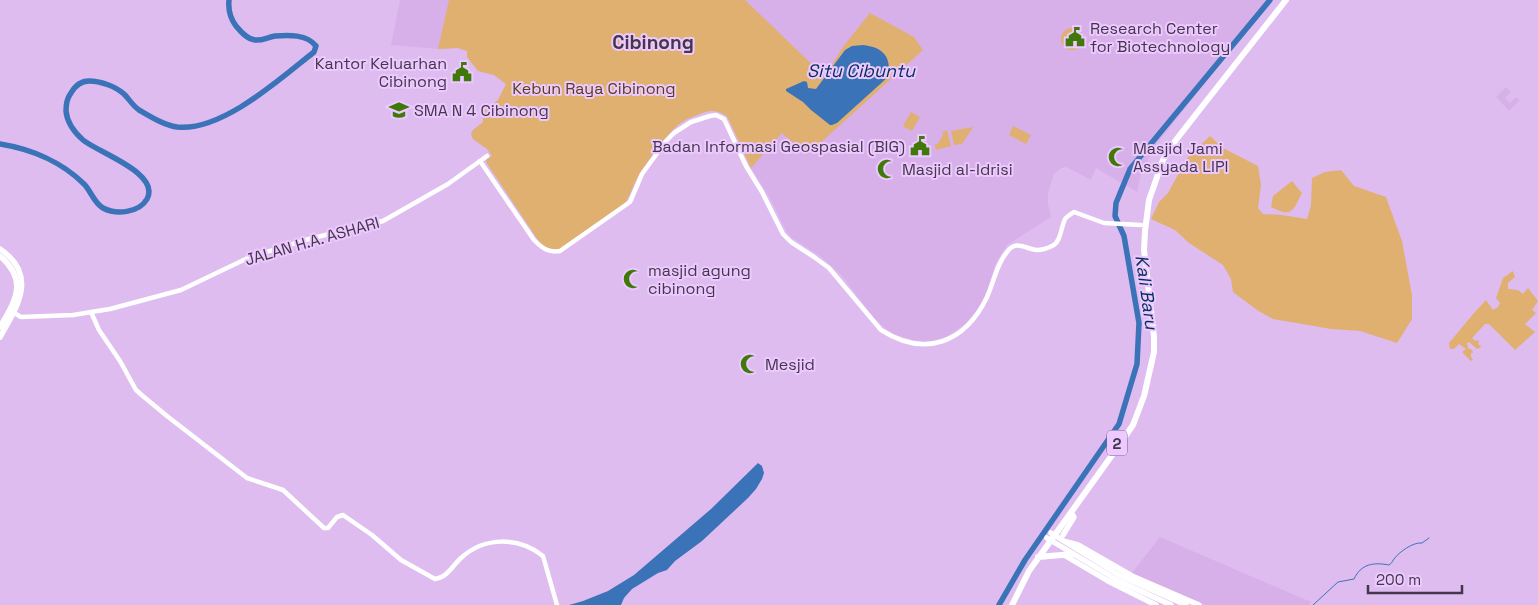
<svg xmlns="http://www.w3.org/2000/svg" width="1538" height="605" viewBox="0 0 1538 605" font-family="'Space Grotesk',sans-serif">
<rect width="100%" height="100%" fill="#dfbcf0"/>
<!-- built -->
<g fill="#d7b0ea">
<path d="M400 0H1271L1155 146 1141 174 1137 192 1096 168 1091 180 1066 167 1060 169 1054 174 1048 193V204L1051 217 1007 245 995 265 986 295 982 304 964 325 944 338 931 341 913 340 896 335 885 328 874 318 842 276 820 256 792 238 786 231 770 198 751 168 727 116 721 113 711 110 688 119 677 125 643 168 637 177 630 196 538 240 486 162 487 159 492 156 487 149 473 139 471 134 473 130 483 122V112L498 100 506 84 494 75 478 71 467 57V51L458 48 438 49 391 45Z"/>
<path d="M1506 87 1511 92 1505 98 1510 103 1516 97 1520 100 1509 111 1496 97Z"/>
<path d="M1160 537 1311 602 1309 605H1205L1131 574Z"/>
</g>
<!-- green -->
<g fill="#dfb070">
<path d="M449 0H745L825 77 842 48 870 13 914 37 923 50 807 155 782 133 751 168 727 116C723 114 718 111 712 111 704 111 683 120 677 126 666 135 646 163 639 175 633 184 631 194 625 203L559 249C549 250 544 247 538 240L486 162 487 159 492 156 487 149 473 139 471 134 473 130 483 122V112L498 100 506 84 494 75 478 71 467 57V51L458 48 438 49Z"/>
<circle cx="1072" cy="39" r="11"/>
<path d="M911 112 920 117 912 131 903 126Z"/>
<path d="M1013 126 1031 135 1026 144 1009 135Z"/>
<path d="M973 127 962 144 954 145 951 131Z"/>
<path d="M947 130 951 146 936 150 935 144H938L943 135 942 132Z"/>
<path d="M1210 136 1223 148 1258 166 1261 185 1258 208 1263 214 1282 215 1307 219 1311 205 1312 178 1325 172 1341 170 1354 186 1386 197 1402 241 1412 295V319L1397 343 1360 331 1331 329 1273 319 1257 310 1233 292 1231 279 1223 265 1189 243 1175 230 1151 219 1159 202 1168 193 1187 158Z"/>
<path d="M1292 181 1302 193C1293 211 1292 218 1271 207L1273 196Z"/>
<path d="M1513 271 1515 277 1508 283V289L1518 290 1523 294 1528 288 1538 301 1532 310 1536 313 1525 324 1535 332 1515 350 1489 324H1485L1472 338 1475 341 1478 340 1479 342 1478 344 1481 346 1480 348 1477 349 1469 342 1467 343 1468 348 1472 350 1473 353H1471V357L1473 360 1471 361 1462 352 1466 349 1459 344 1454 349H1450L1449 343 1474 313 1486 300 1493 310 1498 307 1500 303 1496 298 1503 278Z"/>
</g>
<!-- water -->
<g fill="#3b73b8">
<path d="M863 45C883 47 892 57 888 77L837 123 832 125H830L811 110 803 102 786 91V89L804 81 807 82 808 88 816 89 845 50 852 46Z"/>
<path d="M758 463 762 466 764 473 762 479 756 489 748 498 702 541 675 561 667 570 658 573 632 589 624 598 621 605H569L583 601 608 591 634 575 711 509Z"/>
</g>
<g fill="none" stroke-linecap="round" stroke-linejoin="round">
<!-- stream -->
<path stroke="#3b73b8" stroke-width="1" d="M1313 605 1338 582 1354 579C1361 564 1373 562 1389 565 1391 564 1392 562 1394 559 1399 552 1413 542 1422 543L1429 538"/>
<!-- river -->
<g stroke="#3b73b8" stroke-width="5.5">
<path d="M0 144C31 149 62 162 84 184 91 191 94 203 103 208 116 215 139 213 147 199 161 173 97 152 83 140 74 132 67 122 66 111 66 104 67 98 71 93 75 86 80 81 89 81 100 81 115 86 124 94 129 99 133 106 139 110 151 117 164 125 177 127 222 132 281 78 314 52L316 46C307 34 288 35 275 36 268 37 262 41 255 40 247 39 241 32 236 26 230 18 228 10 229 0"/>
<path d="M999 605 1025 560 1119 424 1137 364 1139 323 1124 236 1115 216 1116 203 1130 169 1270 0"/>
</g>
<!-- minor -->
<g stroke="#fff" stroke-width="4.5">
<path d="M480 161 534 240C542 248 548 253 560 251L630 202 642 174 666 141 674 133 691 122 710 116 716 115 724 119 746 166 762 192 783 234 791 242 814 257 829 268 881 330C925 358 965 343 987 297 994 282 996 265 1007 252 1016 239 1025 249 1037 250 1042 250 1048 248 1052 246 1061 242 1061 227 1065 219 1067 216 1071 214 1074 212L1104 223 1141 225"/>
<path d="M11 311 21 317 73 315 110 309 181 290 250 257 309 239 383 221 448 184 487 156"/>
<path d="M91 312 99 330 120 361 136 390 144 397 167 416 247 478 283 490 324 528H328L337 517 343 515 372 535 401 560 435 579C448 577 452 566 461 558 485 536 519 537 543 556L557 605"/>
</g>
<!-- major -->
<g stroke="#fff" stroke-width="5.5">
<path d="M0 249C38 275 18 306 0 337"/>
<path d="M0 256C28 280 16 300 0 327"/>
<path d="M1051 533 1119 575 1186 605"/>
<path d="M1063 535 1074 517 1071 513"/>
<path d="M1047 538 1117 580 1171 605"/>
<path d="M1067 542 1078 545 1132 576 1199 605"/>
<path d="M1064 555 1108 581 1156 605"/>
</g>
<!-- highway -->
<g stroke="#fff" stroke-width="6">
<path d="M1038 557 1073 554"/>
<path d="M1012 605 1029 571 1115 451 1133 425 1144 396 1154 352V337L1144 250 1145 231 1149 200 1163 160 1172 145 1197 113 1286 0"/>
</g>
</g>
<!-- icons -->
<defs>
<symbol id="civic-bare" viewBox="-9 -9 18 18"><path d="M-.6-6.5H3V-4.5H.6V-3L4-1V1h2V6H-6V1h2V-1L-.6-3ZM-1.2 2.5V6h2.4V2.5Z" fill="#40780a" stroke="#ecc9fe" stroke-width="2.5" paint-order="stroke"/></symbol>
<symbol id="university-bare" viewBox="-9 -9 18 18"><path d="M0-5L7-2L0 1L-7-2ZM-4 1L0 2.5L4 1V4Q0 6-4 4Z" fill="#40780a" stroke="#ecc9fe" stroke-width="2.5" paint-order="stroke"/></symbol>
<symbol id="mosque-bare" viewBox="-9 -9 18 18"><path d="M3.5-4.9A6 6 0 1 0 3.5 4.9A5 5 0 1 1 3.5-4.9Z" fill="#40780a" stroke="#ecc9fe" stroke-width="2.5" paint-order="stroke"/></symbol>
</defs>
<g fill-rule="evenodd">
<use href="#civic-bare" x="1061" y="23" width="28" height="28"/>
<use href="#civic-bare" x="448" y="58" width="28" height="28"/>
<use href="#university-bare" x="385" y="96" width="28" height="28"/>
<use href="#civic-bare" x="906" y="132" width="28" height="28"/>
<use href="#mosque-bare" x="1104" y="143" width="28" height="28"/>
<use href="#mosque-bare" x="873" y="155" width="28" height="28"/>
<use href="#mosque-bare" x="619" y="265" width="28" height="28"/>
<use href="#mosque-bare" x="736" y="350" width="28" height="28"/>
</g>
<g text-anchor="middle" dominant-baseline="central" stroke-width="4" stroke-linejoin="round" paint-order="stroke">
<!-- shield labels -->
<rect fill="#ecc9fe" stroke="#766281" stroke-width="1" x="1107" y="430.5" width="20" height="25" rx="4"/>
<g font-size="15" font-weight="bold" fill="#44364b">
<text x="1117" y="443">2</text>
</g>
<!-- poi labels -->
<g font-size="16" fill="#44364b" stroke="#ecc9fe" text-anchor="start">
<text x="1090" y="28">Research Center<tspan x="1090" dy="18">for Biotechnology</tspan></text>
<text x="447" y="63" text-anchor="end">Kantor Keluarhan<tspan x="447" dy="18">Cibinong</tspan></text>
<text x="414" y="110">SMA N 4 Cibinong</text>
<text x="905" y="146" text-anchor="end">Badan Informasi Geospasial (BIG)</text>
<text x="1133" y="148">Masjid Jami<tspan x="1133" dy="18">Assyada LIPI</tspan></text>
<text x="902" y="169">Masjid al-Idrisi</text>
<text x="648" y="270">masjid agung<tspan x="648" dy="18">cibinong</tspan></text>
<text x="765" y="364">Mesjid</text>
</g>
<!-- park labels -->
<g font-size="16" fill="#58401c" stroke="#ecc9fe">
<text x="594" y="88">Kebun Raya Cibinong</text>
</g>
<!-- street labels -->
<g font-size="16" fill="#44364b" stroke="#ecc9fe">
<text transform="translate(312 241) rotate(-16)">JALAN H.A. ASHARI</text>
</g>
<!-- water labels -->
<g font-size="18" font-style="italic" fill="#052e5b" stroke="#ecc9fe">
<text x="861" y="70">Situ Cibuntu</text>
<text transform="translate(1147 292) rotate(82)">Kali Baru</text>
</g>
<!-- quarter labels -->
<g font-size="19" font-weight="bold" fill="#44364b" stroke="#ecc9fe">
<text x="653" y="42">Cibinong</text>
</g>
</g>
<!-- scale -->
<path d="M1368 585v8h94v-8" fill="none" stroke="#44364b" stroke-width="2.5"/>
<text x="1376" y="585" font-size="15" fill="#44364b" stroke="#ecc9fe" stroke-width="4" paint-order="stroke">200 m</text>
</svg>
